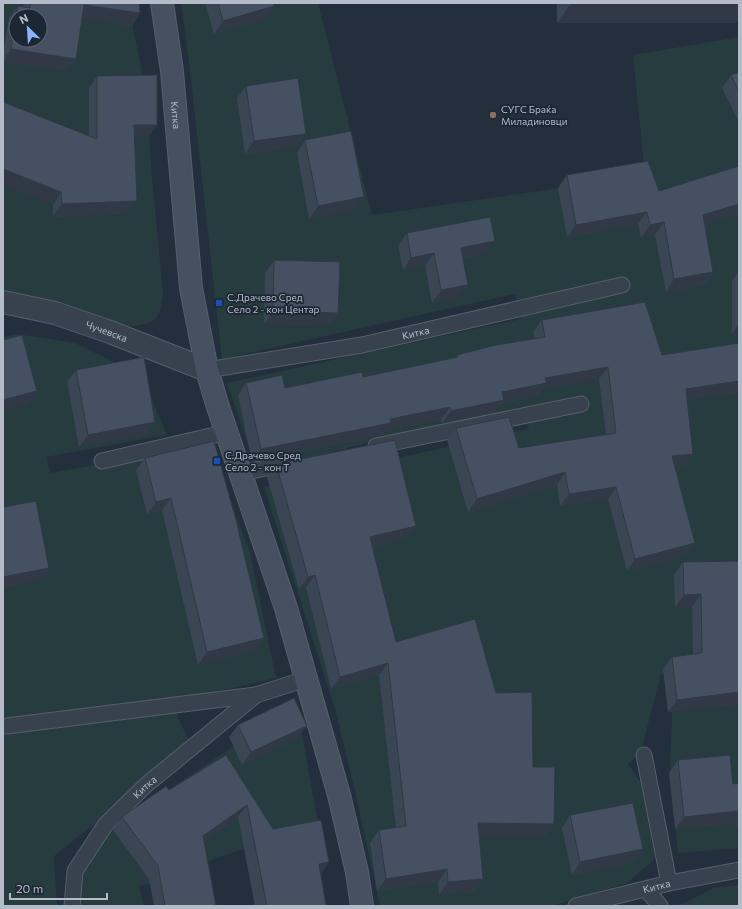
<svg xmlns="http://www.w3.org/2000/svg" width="742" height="909" viewBox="0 0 742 909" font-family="Commissioner,sans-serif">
<rect width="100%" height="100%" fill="#242f3e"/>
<!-- green -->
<g fill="#263c3f" fill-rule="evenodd">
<path d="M3 3H128L148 101 151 167 163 293C160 320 157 322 130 327L3 295ZM16 16H40V40H16Z"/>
<path d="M181 3H318L372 215 645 176 633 55 739 37V848L678 853 670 763 674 673 661 674 641 751 628 764 642 784 655 859 627 883 551 906H380L354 787 335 709 264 487 529 429 521 407 387 438 257 471 227 383 521 319 515 294 222 359 189 62Z"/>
<path d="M17 334 75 343 142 376 167 435 46 457 50 473 202 446 213 457 250 552 276 678 174 701 179 720 192 747 54 856 57 906H3V337Z"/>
<path d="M288 710 302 734 318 823 206 862 191 875 139 886 144 906H76L81 864 104 838 161 795Z"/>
<path d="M739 885V906H662L683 904 714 888Z"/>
</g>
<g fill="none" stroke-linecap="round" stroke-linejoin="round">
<defs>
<g id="service">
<path id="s1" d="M207 370 362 345 622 285"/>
<path d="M376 446 581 404"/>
<path d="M102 461 228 432"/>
<path d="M241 473 295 462"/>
<path d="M7 726 256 695 306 679"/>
<path d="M644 755 669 883"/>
<path d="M646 889 660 906"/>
<path id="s2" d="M72 906 75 871 106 824 146 785 256 695"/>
<path id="s3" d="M576 906 669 883 739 870"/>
</g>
<g id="minor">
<path id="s4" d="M3 302 55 313 110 332 207 370"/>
</g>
<g id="secondary">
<path id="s5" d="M162 3 172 71 191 288 207 370 218 407 286 608 339 795 357 872 362 906"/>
</g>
</defs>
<!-- service casing -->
<use href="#service" stroke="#565f6c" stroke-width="17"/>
<!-- minor casing -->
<use href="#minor" stroke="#565f6c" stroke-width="24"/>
<!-- secondary casing -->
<use href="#secondary" stroke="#565f6c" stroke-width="24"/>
<!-- service -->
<use href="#service" stroke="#38414e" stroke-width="15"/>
<!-- minor -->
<use href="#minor" stroke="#38414e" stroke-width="22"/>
<!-- secondary -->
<use href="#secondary" stroke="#465061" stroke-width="22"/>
</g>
<!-- wall -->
<g fill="#3b4654">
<path d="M24 3H139L140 13 132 26 82 18 76 59 67 71 3 62V56L9 18 18 6 23 7Z"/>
<path d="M205 3H273L274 6 265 19 214 34Z"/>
<rect x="557" y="3" width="182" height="20"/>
<path d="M739 72V122L722 88 731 75Z"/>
<path d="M97 76 148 137H134L128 213 53 217V205L89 136V88Z"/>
<path d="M246 86 306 134 297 147 245 154 237 98Z"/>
<path d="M305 140 355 210 309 219 297 153Z"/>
<path d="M739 166V214L705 224 713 272 705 285 666 292 655 235 641 238 638 224 567 237 558 188 567 175 659 191Z"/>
<path d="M407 233 486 253 463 258 459 297 432 303 425 266 403 270 398 246Z"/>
<path d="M274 260 338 313 330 325 264 324 265 273Z"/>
<path d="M739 271V335L732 334V281Z"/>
<path d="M542 320 662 355 739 393 687 400 693 454 684 466 675 467 695 543 686 556 627 571 608 499 560 506 557 485 468 512 447 440 456 428 519 448 606 435 599 379 543 389 538 396 502 403 495 412 442 423 441 420 385 431 382 435 252 462 238 395 246 383 285 388 363 377 456 358 457 355 535 339 533 332Z"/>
<path d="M76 370 147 435 79 447 67 382Z"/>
<path d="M145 458 236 520 255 651 198 665 162 510 147 514 136 470Z"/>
<path d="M276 464 416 526 407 538 372 547 396 642 496 693 533 767 554 824 545 836H479L483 879 474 892 439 895 438 882 377 891 370 843 379 830 396 828 379 675 331 689 306 587 299 589 267 477Z"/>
<path d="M739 561V704L668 712 663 669 672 657 693 654 692 607H675L674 575 683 562Z"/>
<path d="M238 725 298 738 242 765 229 737Z"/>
<path d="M226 755 273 829 329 862 321 874 326 906H255L238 817 204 842 216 906H154L149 879 113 830 122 817 169 790Z"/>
<path d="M678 760 733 784 739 783V840L737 823 675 829 669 773Z"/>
<path d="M570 815 643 849 634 862 572 875 562 828Z"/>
</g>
<!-- shaded-wall -->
<g fill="#303945">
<path d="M571 3H739V23H557Z"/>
<path d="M84 5 140 13 132 26 75 17Z"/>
<path d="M274 6 265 19 214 34 223 21Z"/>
<path d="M11 49 76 59 67 71 3 62V61Z"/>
<path d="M134 125H157L148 137H125Z"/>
<path d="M306 134 297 147 245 154 254 141Z"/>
<path d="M3 169 61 192 53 205 3 185Z"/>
<path d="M364 197 355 210 309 219 318 206Z"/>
<path d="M137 201 128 213 53 217 62 204Z"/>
<path d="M739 204V214L694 227 703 215Z"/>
<path d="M647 212 638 224 567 237 576 225Z"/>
<path d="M664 222 655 235 641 238 650 225Z"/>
<path d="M495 241 486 253 452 260 461 248Z"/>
<path d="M434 253 425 266 403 270 411 258Z"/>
<path d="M713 272 705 285 666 292 674 279Z"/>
<path d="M468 285 459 297 432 303 441 290Z"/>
<path d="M273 311 338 313 330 325 264 324Z"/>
<path d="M739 324V335L732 334Z"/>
<path d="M608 367 599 379 543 389 538 396 502 403 495 412 442 423 451 411 545 378Z"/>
<path d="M739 381V393L677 402 686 389Z"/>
<path d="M37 391 28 404 3 410V400Z"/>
<path d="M450 407 441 420 385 431 382 435 252 462 261 449 390 419Z"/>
<path d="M155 422 147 435 79 447 88 435Z"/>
<path d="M693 454 684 466 663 469 672 456Z"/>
<path d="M565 472 557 485 468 512 477 499Z"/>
<path d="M616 487 608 499 560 506 569 494Z"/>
<path d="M171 498 162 510 147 514 156 502Z"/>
<path d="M416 526 407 538 361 550 370 537Z"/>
<path d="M695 543 686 556 627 571 635 559Z"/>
<path d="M49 568 40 581 3 588V577Z"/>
<path d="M315 575 306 587 299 589 308 577Z"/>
<path d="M701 594 692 607H675L684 595Z"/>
<path d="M264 638 255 651 198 665 207 652Z"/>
<path d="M388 663 379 675 331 689 340 677Z"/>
<path d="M739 692V704L668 712 677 700Z"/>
<path d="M307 726 298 738 242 765 251 752Z"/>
<path d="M247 805 238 817 194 849 203 836Z"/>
<path d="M739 811V820L737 823 675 829 684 817Z"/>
<path d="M478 823 554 824 545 836H470Z"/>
<path d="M643 849 634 862 572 875 580 862Z"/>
<path d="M329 862 320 875 319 864Z"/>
<path d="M447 869 438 882 377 891 386 879Z"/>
<path d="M483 879 474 892 439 895 448 882Z"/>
</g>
<!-- building -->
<g fill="#455162" stroke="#303945">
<path d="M31 3H139L140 13 84 5 76 59 11 49 16 16V40H40V16H16L18 6 30 8Z"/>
<path d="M218 3H273L274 6 223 21Z"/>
<path d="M739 72V92L731 75Z"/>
<path d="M157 75V125H134L137 201 62 204 61 192 3 169V102L97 139V76Z"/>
<path d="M298 78 306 134 254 141 246 86Z"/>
<path d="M351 131 364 197 318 206 305 140Z"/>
<path d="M648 161 659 191 739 166V204L703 215 713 272 674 279 664 222 650 225 647 212 576 225 567 175Z"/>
<path d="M490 217 495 241 461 248 468 285 441 290 434 253 411 258 407 233Z"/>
<path d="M274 260 340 262 338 313 273 311Z"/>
<path d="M645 302 662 355 739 343V381L686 389 693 454 672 456 695 543 635 559 616 487 569 494 565 472 477 499 456 428 509 417 519 448 616 433 608 367 545 378 547 383 502 392 504 400 451 411 450 407 390 419 391 423 261 449 246 383 282 375 285 388 362 372 363 377 458 357 457 355 496 345 545 337 542 320Z"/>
<path d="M22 335 37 391 3 400V340Z"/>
<path d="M144 357 155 422 88 435 76 370Z"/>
<path d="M395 440 416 526 370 537 396 642 475 619 496 693 532 692 533 767H555L554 824 478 823 483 879 448 882 447 869 386 879 379 830 406 826 388 663 340 677 315 575 308 577 276 464Z"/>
<path d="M214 441 236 520 264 638 207 652 171 498 156 502 145 458Z"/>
<path d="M36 501 49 568 3 577V507Z"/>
<path d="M739 561V692L677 700 672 657 702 653 701 594 684 595 683 562Z"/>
<path d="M294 698 307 726 251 752 238 725Z"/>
<path d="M226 755 273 829 321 820 329 862 319 864 326 906H267L247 805 203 836 216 906H165L158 866 122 817 166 786 169 790Z"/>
<path d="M730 755 733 784 739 783V811L684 817 678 760Z"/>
<path d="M633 803 643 849 580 862 570 815Z"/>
</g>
<!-- markers -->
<circle fill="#8d6e63" stroke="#1d2633" stroke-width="1.5" cx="493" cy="115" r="4"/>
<g fill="#1a4fb4" stroke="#1d2633" stroke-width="1.5">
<rect x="215" y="299" width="8" height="8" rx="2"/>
<rect x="213" y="457" width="8" height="8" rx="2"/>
</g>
<g text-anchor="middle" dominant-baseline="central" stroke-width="3.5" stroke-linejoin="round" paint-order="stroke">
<!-- poi labels -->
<g font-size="10" fill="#b4bcc9" stroke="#1d2633" text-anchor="start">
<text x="501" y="109">СУГС Браќа<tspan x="501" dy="12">Миладиновци</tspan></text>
<text x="227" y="297">С.Драчево Сред<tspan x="227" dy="12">Село 2 - кон Центар</tspan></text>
<text x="225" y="455">С.Драчево Сред<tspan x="225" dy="12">Село 2 - кон T</tspan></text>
</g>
<!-- street labels -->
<g font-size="10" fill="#b4bcc9" stroke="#1d2633">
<text stroke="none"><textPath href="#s5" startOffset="113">Китка</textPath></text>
<text stroke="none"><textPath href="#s4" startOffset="108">Чучевска</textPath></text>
<text stroke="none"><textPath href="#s1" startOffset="212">Китка</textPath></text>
<text stroke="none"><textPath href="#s2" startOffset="145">Китка</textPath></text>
<text stroke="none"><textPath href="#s3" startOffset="83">Китка</textPath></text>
</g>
</g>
<!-- border -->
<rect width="742" height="909" fill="none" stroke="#b4bcc9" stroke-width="8"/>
<!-- north arrow -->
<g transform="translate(28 28) rotate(335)"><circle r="19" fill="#1d2633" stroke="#59626f"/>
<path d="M0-3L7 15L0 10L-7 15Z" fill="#8ab4f8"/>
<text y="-6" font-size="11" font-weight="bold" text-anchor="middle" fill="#b4bcc9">N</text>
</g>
<!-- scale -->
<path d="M10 893v6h97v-6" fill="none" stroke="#b4bcc9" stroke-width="2"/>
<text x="16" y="893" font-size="12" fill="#b4bcc9" stroke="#1d2633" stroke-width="3" paint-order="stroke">20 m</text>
</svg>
